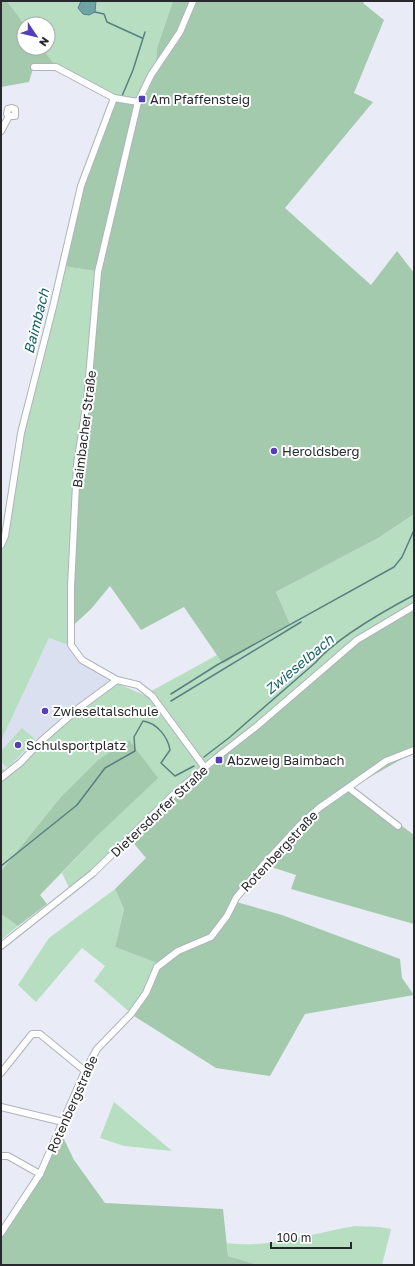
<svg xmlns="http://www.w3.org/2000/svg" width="415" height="1266" viewBox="0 0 415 1266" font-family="'Golos Text',sans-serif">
<rect width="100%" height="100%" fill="#e9ecf6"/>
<!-- built -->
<path fill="#dbe0f1" d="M49 638 68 645 80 660 112 681 8 773 1 767V741Z"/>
<!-- green -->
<g fill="#b8dec2">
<path d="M7 1H173L157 48 155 75 142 104 114 100 55 65 42 48H48V24H24Z"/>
<path d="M63 266 101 272 90 399 80 465 77 529 67 631 68 645 49 638 1 741V550L11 511 19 434Z"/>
<path d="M414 514V610L356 644 174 799 131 840 71 892 62 873 100 833 60 798 1 871V767L8 773 112 681 144 695 217 655 223 664 290 624 276 592 380 537Z"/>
<path d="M22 728 35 739 8 768 1 762V751Z"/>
<path d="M115 889 124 909 115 947 157 963 149 994 134 1016 94 981 105 966 82 948 36 1002 18 985 49 938Z"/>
<path d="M1 914 18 926 1 940Z"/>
<path d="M114 1102 172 1151 124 1146 100 1138Z"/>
<path d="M355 1226 380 1227 391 1229 382 1265H259L228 1256 227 1243C269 1249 313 1233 355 1226Z"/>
</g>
<!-- forest -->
<g fill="#a3caad">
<path d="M1 1H7L24 24V48H42L55 65H34L29 82 1 87Z"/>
<path d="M173 1H365L363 3 384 20 354 93 373 102 285 208 371 285 397 251 414 273V514L380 537 276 592 290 624 223 664 184 607 141 630 110 586 91 609 67 631 77 529 80 465 90 399 101 272 63 266 82 186 114 100 142 104 155 75 157 48Z"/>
<path d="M414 610V752L351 788 414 835V924L291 889 296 875 262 864 233 901 282 915 400 959 402 978 414 995 305 1014 270 1076 216 1068 134 1016 149 994 157 963 115 947 124 909 115 889 146 858 131 840 174 799 356 644Z"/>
<path d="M129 740 158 778 100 833 40 895 47 904 18 926 1 914V871L60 798 98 760Z"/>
<path d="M61 1133 74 1160 105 1203 223 1209 228 1256 259 1265H1V1238L44 1172Z"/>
</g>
<!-- water -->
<path fill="#6da5a7" stroke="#588082" d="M81 1H96L95 12 89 15 83 14 78 8Z"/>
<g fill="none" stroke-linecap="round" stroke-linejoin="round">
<!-- stream -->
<g stroke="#588082" stroke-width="1.5">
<path d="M95 12 104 14 107 22 142 38"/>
<path d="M122 96 133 70 145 32"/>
<path d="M1 551V547"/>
<path d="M171 694 217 665 394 567 402 557 414 530"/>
<path d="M171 701 301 622"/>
<path d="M204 757 230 737 315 663C336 638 384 611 414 595"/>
<path d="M1 866 77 805 105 768 135 751 134 737 143 721C157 723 168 737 170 750L161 763 175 776 194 766"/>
</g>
<defs>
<g id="minor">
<path d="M193 1 180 32 151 75 138 102 98 272 87 401 77 464 71 587V645L82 660 117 680 138 685 152 696 205 768"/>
<path d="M34 67H56L114 98 138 102"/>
<path d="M1 131 9 116H15V109L12 108 8 109 7 114 9 116"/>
<path d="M1 545 5 536 21 433 53 307 81 186 114 98"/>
<path d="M1 778 20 763 40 742 79 708 117 680"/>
<path d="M349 788 398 826"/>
<path d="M1 946 93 873 173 795 216 758 257 726 357 640 414 606"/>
<path d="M1 1073 32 1034H40L85 1071"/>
<path d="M1 1107 63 1122"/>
<path d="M1 1156H8L40 1174"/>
<path d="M1 1233 40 1174 85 1071 97 1049 131 1014 146 993 157 967 178 951 211 937 227 916 236 898 264 864 300 825 319 808 386 761 414 750"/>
</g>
</defs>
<!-- minor casing -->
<use href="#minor" stroke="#b0b2bc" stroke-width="8"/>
<!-- minor -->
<use href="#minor" stroke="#fff" stroke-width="6"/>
</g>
<!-- markers -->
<g fill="#553fb6" stroke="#fff" stroke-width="1.5">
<rect x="138" y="95" width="8" height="8" rx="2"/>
<circle cx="274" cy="451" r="4"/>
<circle cx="45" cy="711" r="4"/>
<circle cx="18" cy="745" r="4"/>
<rect x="215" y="756" width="8" height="8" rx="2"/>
</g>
<g text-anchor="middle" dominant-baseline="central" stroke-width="4" stroke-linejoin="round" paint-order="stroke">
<!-- poi labels -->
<g font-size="13" fill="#28292d" stroke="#fff" text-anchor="start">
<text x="150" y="99">Am Pfaffensteig</text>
<text x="282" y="451">Heroldsberg</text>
<text x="53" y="711">Zwieseltalschule</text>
<text x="26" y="745">Schulsportplatz</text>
<text x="227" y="760">Abzweig Baimbach</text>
</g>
<!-- street labels -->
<g font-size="13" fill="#28292d" stroke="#fff">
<text transform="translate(84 429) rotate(-83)">Baimbacher Straße</text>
<text transform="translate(159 811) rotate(-43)">Dietersdorfer Straße</text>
<text transform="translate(279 851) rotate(-47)">Rotenbergstraße</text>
<text transform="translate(72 1104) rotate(-66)">Rotenbergstraße</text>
</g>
<!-- water labels -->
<g font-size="14" font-style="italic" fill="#156266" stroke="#fff">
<text transform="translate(36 321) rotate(-76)">Baimbach</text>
<text transform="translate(299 664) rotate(-40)">Zwieselbach</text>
</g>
</g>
<!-- border -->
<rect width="415" height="1266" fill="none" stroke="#28292d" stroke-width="4"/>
<!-- north arrow -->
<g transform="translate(36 36) rotate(125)"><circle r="19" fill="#ffffff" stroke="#a9a9ab"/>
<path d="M0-3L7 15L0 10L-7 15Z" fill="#553fb6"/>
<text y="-6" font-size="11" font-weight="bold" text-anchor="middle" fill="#28292d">N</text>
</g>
<!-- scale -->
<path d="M271 1242v6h80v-6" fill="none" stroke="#28292d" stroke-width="2"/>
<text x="277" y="1242" font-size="12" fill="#28292d" stroke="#ffffff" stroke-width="3" paint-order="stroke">100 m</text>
</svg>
